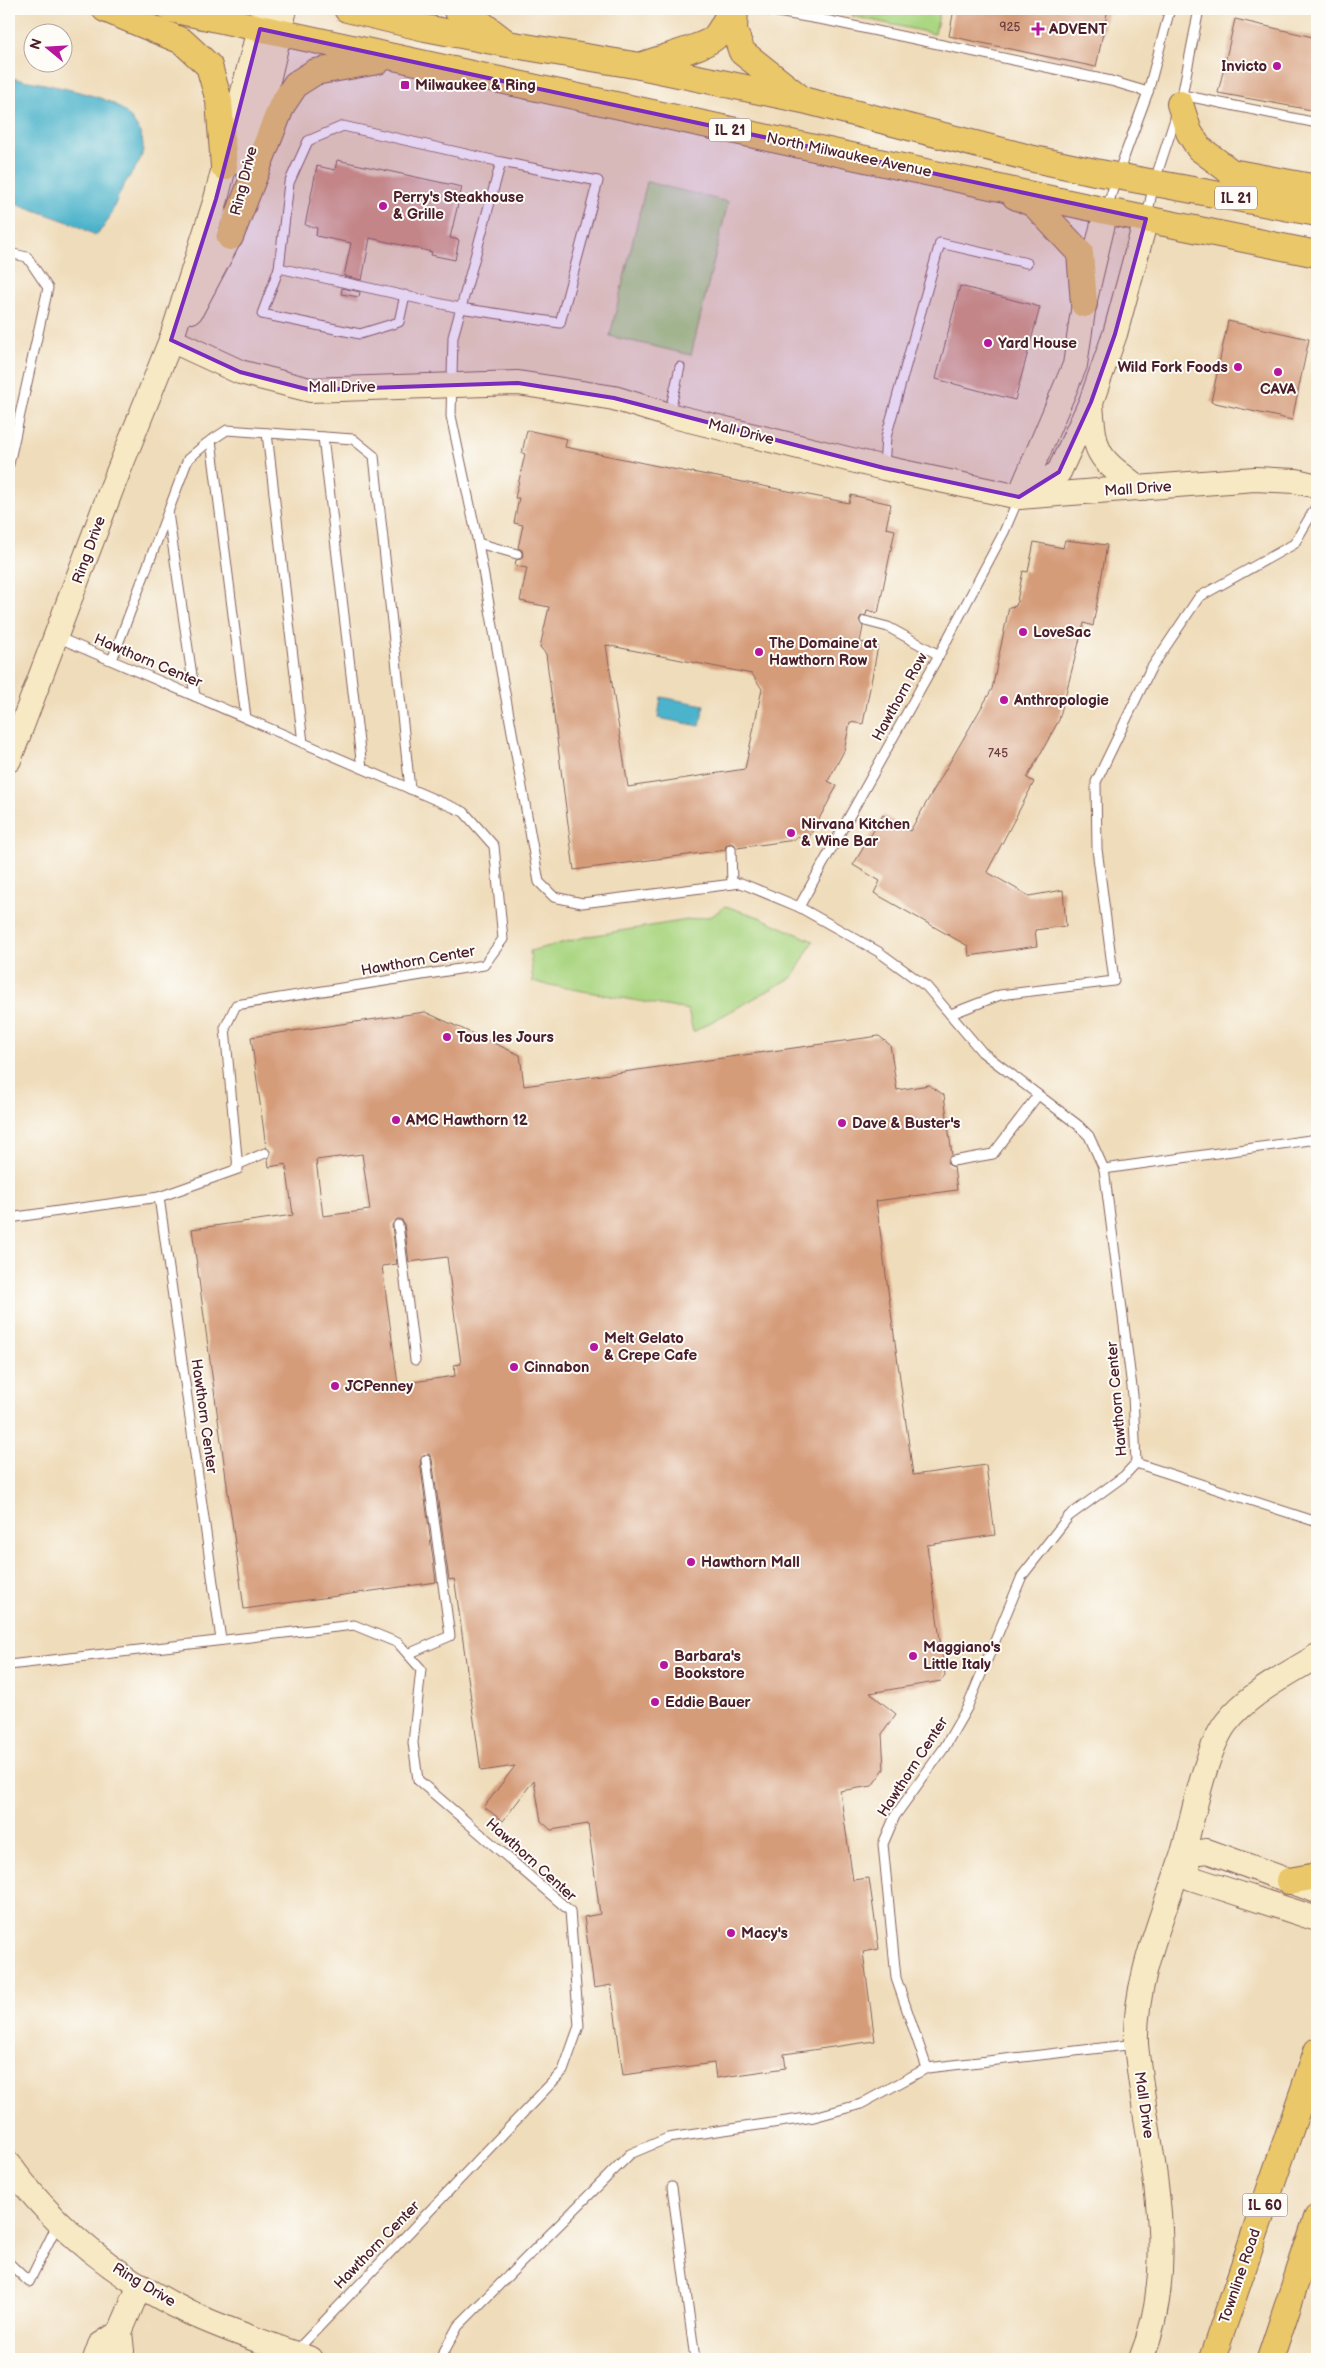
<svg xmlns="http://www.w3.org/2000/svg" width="1326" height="2368" viewBox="0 0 1326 2368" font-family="'Balsamiq Sans',sans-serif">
<rect width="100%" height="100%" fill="#fdfcf7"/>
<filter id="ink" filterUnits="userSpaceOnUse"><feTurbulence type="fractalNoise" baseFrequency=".02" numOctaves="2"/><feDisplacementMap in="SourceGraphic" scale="10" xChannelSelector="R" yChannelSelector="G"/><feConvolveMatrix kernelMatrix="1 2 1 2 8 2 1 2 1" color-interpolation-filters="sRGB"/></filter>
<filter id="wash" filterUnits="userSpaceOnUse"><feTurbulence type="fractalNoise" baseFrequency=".0096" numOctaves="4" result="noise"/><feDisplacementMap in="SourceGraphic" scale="20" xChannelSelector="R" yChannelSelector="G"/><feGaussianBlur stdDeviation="1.12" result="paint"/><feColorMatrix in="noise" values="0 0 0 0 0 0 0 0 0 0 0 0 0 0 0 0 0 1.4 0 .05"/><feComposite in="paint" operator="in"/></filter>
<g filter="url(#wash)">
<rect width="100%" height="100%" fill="#efdcba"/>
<!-- green -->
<g fill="#abd682" stroke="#7a7a56">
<path d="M854 9H940L935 34 852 16Z"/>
<path d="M647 182 728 202 691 355 610 336Z"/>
<path d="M725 906 759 917 813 941 793 977 693 1032 688 1010 533 982 530 951 589 936 712 916Z"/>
</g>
<!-- water -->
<g fill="#4cb3cb" stroke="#4b697b">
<path d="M9 78C33 81 88 92 110 102 126 109 145 131 143 150 141 164 129 175 123 187 114 202 110 226 95 235L74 224 9 201Z"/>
<path d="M661 697 704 705 700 726 658 718Z"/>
</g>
<g id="blocks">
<!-- building -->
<g fill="#d59c7a" fill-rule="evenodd">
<path d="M954 9H1108L1096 67 949 36Z"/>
<path d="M1235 19 1317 38V111L1218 93Z"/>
<path d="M337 160 462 187 450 238 459 240 455 260 431 255 432 252 370 238 362 280 344 276 351 243 316 236 317 228 305 225 317 166 335 170Z"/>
<path d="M960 286 1040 307 1015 400 936 379Z"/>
<path d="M342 288 360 292 359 297 341 294Z"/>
<path d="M1228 321 1309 339 1292 420 1211 402Z"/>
<path d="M527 430 567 439 565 447 692 473V472L849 503 851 495 891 504 886 528 895 530 878 613 867 610 866 615 861 616 859 620 863 627 860 642 878 646 863 724 850 722 844 751 828 781 837 786 808 839 797 836 795 840 737 848 734 844 730 843 726 846 725 850 574 870 546 654 540 647 549 607 520 601 527 568 515 566 516 560 521 559 523 555 522 550 518 548 523 525 514 523 519 498H515L525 454 522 453ZM606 645 752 674 762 689 745 769 628 787Z"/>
<path d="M1065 540 1107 545 1093 626 1084 623 1059 720 1027 778 1034 782 987 872 1029 896 1063 890 1066 926 1035 930 1037 946 969 956 968 946 874 893 880 881 853 865 883 815 910 831 992 689 1009 607 1016 606 1023 571 1028 572 1034 542 1063 548Z"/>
<path d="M425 1012 520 1055 524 1086 879 1036 890 1045 897 1090 929 1085 944 1095 952 1155 947 1162 949 1165 954 1167 957 1190 876 1201 913 1475 986 1465 995 1535 927 1545 945 1676 941 1681 870 1693 896 1714 882 1734 884 1769 872 1786 840 1791 853 1880 869 1878 879 1949 863 1952 875 2041 784 2054 786 2068 716 2078 714 2063 623 2075 611 1985 594 1988 584 1917 600 1914 588 1824 551 1830 541 1821 534 1780 503 1821 484 1807 515 1766 481 1771 455 1583 454 1579 449 1580 432 1459 429 1454 423 1455 420 1461 436 1582 244 1609 192 1229 293 1215 286 1164 269 1167 268 1159 271 1153 266 1147 251 1037ZM362 1154 370 1210 323 1216 316 1160ZM397 1219H401L404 1224 409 1262 447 1257 461 1364 454 1365 455 1376 398 1384 382 1266 397 1264 392 1225Z"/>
</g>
</g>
</g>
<g filter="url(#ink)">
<use href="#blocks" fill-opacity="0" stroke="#84615d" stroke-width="1"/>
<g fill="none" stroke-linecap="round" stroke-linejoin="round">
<defs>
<g id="lane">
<path d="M760 9 830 21 1111 81 1148 92"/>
<path d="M1315 9H1317"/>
<path d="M1182 95 1317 123"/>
<path d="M1181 101 1199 9"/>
<path d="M1107 208 1117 176 1148 92 1170 9"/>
<path d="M1147 216 1154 183 1176 116"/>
<path d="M9 253 27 257 48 288 9 464"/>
<path d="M279 268 460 308 560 323 598 181 501 162"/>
<path d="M405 295 399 322 360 334 262 314 279 268 289 183 308 141 343 126 501 162 453 337 451 416 478 543 539 882 554 897 582 903 741 883 799 907 879 952 927 987 982 1052 1078 1125 1089 1136 1104 1169 1133 1395 1136 1463 1124 1476 1069 1516 1022 1576 967 1708 944 1748 895 1816 883 1844 896 1978 927 2068 1136 2044"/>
<path d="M669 415 680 367"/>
<path d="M267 433 303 743"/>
<path d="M323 437 362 768"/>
<path d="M211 440 246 718"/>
<path d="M884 467 886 437 940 243 1027 263"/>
<path d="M168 513 195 696"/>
<path d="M478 543 517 554"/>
<path d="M865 621 888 627 939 655"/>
<path d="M57 637 464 812 494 846 503 939 484 965 236 1005 225 1028 238 1169 159 1197"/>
<path d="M112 660 188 459 207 443 227 430 353 439 374 456 410 789"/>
<path d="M731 849 732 884"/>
<path d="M799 907 939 655 1004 532 1019 497"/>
<path d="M951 1014 1000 995 1114 981 1097 849 1096 782 1150 670 1199 597 1294 544 1317 505"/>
<path d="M953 1161 993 1154 1038 1095"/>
<path d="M237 1165 265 1153"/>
<path d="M1104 1169 1317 1139"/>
<path d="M9 1218 159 1197 221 1640"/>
<path d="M398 1225 415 1360"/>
<path d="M1136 1463 1317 1522"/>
<path d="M408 1654 450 1636 426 1460"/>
<path d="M9 1665 354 1625 398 1643 421 1669 413 1743 418 1780 570 1911 579 2026 563 2071 296 2351"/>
<path d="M672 2187 695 2359"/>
<path d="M9 2263 29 2282 58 2223"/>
<path d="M440 2359 458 2326 630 2154 668 2138 814 2117 847 2108 861 2104 927 2068"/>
</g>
<g id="secondary">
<path d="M247 169 285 9"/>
<path d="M191 311 230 237 235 218"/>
<path d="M171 340 240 372 310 390 518 383 614 398 669 415 884 468 1019 497 1255 479 1296 481 1317 486"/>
<path d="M1091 404C1095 458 1098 457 1140 489"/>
<path d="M1023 495 1059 472 1091 402 1115 334 1146 219"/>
<path d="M1019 497 1075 365 1084 304 1106 211"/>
<path d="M9 760 111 490 171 340 216 199 264 9"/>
<path d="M1317 1891 1207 1851 1183 1854 1191 1878 1317 1919"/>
<path d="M9 2164C54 2228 119 2279 190 2313 229 2331 271 2345 311 2359"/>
<path d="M95 2359 100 2345 120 2332"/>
<path d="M119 2359 122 2351 120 2332 140 2285"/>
<path d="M1141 2359C1183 2257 1146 2149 1136 2044 1134 1978 1164 1915 1183 1853 1193 1818 1205 1751 1226 1723 1249 1693 1285 1676 1317 1656"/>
</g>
<g id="primary">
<path d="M105 9 182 41 209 66 219 101 224 167"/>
<path d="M171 9 1106 211 1317 254"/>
<path d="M347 9 425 28 508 44 640 66 803 100 1034 159 1095 172 1317 213"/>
<path d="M456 9 465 11 504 41"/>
<path d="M735 9 734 30 742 52 799 97"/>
<path d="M640 66C655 60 709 46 716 36 722 29 727 18 731 9"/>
<path d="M1180 104 1189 132 1199 148 1231 172 1317 188"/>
<path d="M1015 196 1034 204 1080 253 1084 304"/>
<path d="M230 237 282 105 296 84 315 72 378 61"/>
<path d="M1289 1881 1317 1876"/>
<path d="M1212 2359 1317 2051"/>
<path d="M1270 2359 1317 2218"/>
</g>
</defs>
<!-- lane casing -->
<use href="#lane" stroke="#84615d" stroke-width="11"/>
<!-- secondary casing -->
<use href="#secondary" stroke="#84615d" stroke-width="26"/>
<!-- primary casing -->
<use href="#primary" stroke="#84615d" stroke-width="28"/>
<!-- lane -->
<use href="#lane" stroke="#fff" stroke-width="9"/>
<!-- secondary -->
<use href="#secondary" stroke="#f7e9c3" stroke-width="24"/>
<!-- primary -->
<use href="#primary" stroke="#eac769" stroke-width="26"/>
</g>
</g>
<!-- marked area -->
<path fill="#7b2cbf" fill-opacity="0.2" stroke="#7b2cbf" stroke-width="4" stroke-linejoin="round" d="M260 29 1146 219 1115 334 1091 402 1059 472 1019 497 884 468 614 398 518 383 310 390 240 372 171 340 216 199Z"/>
<!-- markers -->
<g fill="#b5179e" stroke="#fdfcf7" stroke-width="2">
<path d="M1035.5 21.5h5v5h5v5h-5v5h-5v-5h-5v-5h5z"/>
<circle cx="1277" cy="66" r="5"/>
<rect x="400" y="80" width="10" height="10" rx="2.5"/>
<circle cx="383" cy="206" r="5"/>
<circle cx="988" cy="343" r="5"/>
<circle cx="1238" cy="367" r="5"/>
<circle cx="1278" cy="372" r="5"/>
<circle cx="1023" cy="632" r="5"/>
<circle cx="759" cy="652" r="5"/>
<circle cx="1004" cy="700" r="5"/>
<circle cx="791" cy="833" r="5"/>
<circle cx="447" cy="1037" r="5"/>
<circle cx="396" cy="1120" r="5"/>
<circle cx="842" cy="1123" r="5"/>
<circle cx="594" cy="1347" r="5"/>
<circle cx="514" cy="1367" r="5"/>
<circle cx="335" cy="1386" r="5"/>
<circle cx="691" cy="1562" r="5"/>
<circle cx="913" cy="1656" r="5"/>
<circle cx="664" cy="1665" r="5"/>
<circle cx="655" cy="1702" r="5"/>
<circle cx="731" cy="1933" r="5"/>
</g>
<g text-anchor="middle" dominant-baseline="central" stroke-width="4" stroke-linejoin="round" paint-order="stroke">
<!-- number labels -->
<g font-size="12" fill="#6d3e3f">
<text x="1010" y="27">925</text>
<text x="998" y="753">745</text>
</g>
<!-- shield labels -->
<g fill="#fdfcf7" stroke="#806168" stroke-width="1">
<rect x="709" y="118.5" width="42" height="23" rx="4"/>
<rect x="1215" y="186.5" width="42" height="23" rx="4"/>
<rect x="1242.5" y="2193.5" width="45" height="23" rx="4"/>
</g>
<g font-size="14" font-weight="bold" fill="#4a1f2b">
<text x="730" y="130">IL 21</text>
<text x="1236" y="198">IL 21</text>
<text x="1265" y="2205">IL 60</text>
</g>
<!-- poi labels -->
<g font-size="15" font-weight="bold" fill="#4a1f2b" stroke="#fdfcf7" text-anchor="start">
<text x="1049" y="29">ADVENT</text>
<text x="1267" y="66" text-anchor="end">Invicto</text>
<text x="415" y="85">Milwaukee &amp; Ring</text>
<text x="393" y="197">Perry's Steakhouse<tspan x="393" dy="17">&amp; Grille</tspan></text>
<text x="998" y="343">Yard House</text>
<text x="1228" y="367" text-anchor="end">Wild Fork Foods</text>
<text x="1278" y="389" text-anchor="middle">CAVA</text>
<text x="1033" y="632">LoveSac</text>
<text x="769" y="643">The Domaine at<tspan x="769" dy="17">Hawthorn Row</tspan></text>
<text x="1014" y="700">Anthropologie</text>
<text x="801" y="824">Nirvana Kitchen<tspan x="801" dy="17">&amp; Wine Bar</tspan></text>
<text x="457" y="1037">Tous les Jours</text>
<text x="406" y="1120">AMC Hawthorn 12</text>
<text x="852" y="1123">Dave &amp; Buster's</text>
<text x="604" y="1338">Melt Gelato<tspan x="604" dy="17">&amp; Crepe Cafe</tspan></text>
<text x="524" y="1367">Cinnabon</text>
<text x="345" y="1386">JCPenney</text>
<text x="701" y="1562">Hawthorn Mall</text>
<text x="923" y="1647">Maggiano's<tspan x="923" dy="17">Little Italy</tspan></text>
<text x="674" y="1656">Barbara's<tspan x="674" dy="17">Bookstore</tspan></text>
<text x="665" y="1702">Eddie Bauer</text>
<text x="741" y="1933">Macy's</text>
</g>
<!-- street labels -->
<g font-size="15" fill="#4a1f2b" stroke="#fdfcf7">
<text transform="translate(849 155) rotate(12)">North Milwaukee Avenue</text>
<text transform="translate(244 181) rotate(-76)">Ring Drive</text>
<text x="342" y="387">Mall Drive</text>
<text transform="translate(741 432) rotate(14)">Mall Drive</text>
<text transform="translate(1138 489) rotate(-4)">Mall Drive</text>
<text transform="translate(89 550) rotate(-70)">Ring Drive</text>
<text transform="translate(148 661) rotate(23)">Hawthorn Center</text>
<text transform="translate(900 697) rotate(-61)">Hawthorn Row</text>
<text transform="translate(418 961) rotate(-10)">Hawthorn Center</text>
<text transform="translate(1117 1399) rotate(-95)">Hawthorn Center</text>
<text transform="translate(204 1416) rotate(82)">Hawthorn Center</text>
<text transform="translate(913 1767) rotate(-57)">Hawthorn Center</text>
<text transform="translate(531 1860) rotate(42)">Hawthorn Center</text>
<text transform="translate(1144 2105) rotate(82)">Mall Drive</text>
<text transform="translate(377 2245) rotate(-46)">Hawthorn Center</text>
<text transform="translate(1240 2276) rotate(-71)">Townline Road</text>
<text transform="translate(144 2285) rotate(31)">Ring Drive</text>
</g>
</g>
<!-- margin -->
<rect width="1326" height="2368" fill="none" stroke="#fdfcf7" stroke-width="30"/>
<!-- north arrow -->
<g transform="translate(48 48) rotate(288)"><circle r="24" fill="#fdfcf7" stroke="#b5a4a5"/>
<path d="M0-4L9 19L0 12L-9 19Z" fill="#b5179e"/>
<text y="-8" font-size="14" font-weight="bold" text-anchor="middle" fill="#4a1f2b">N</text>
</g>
</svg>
